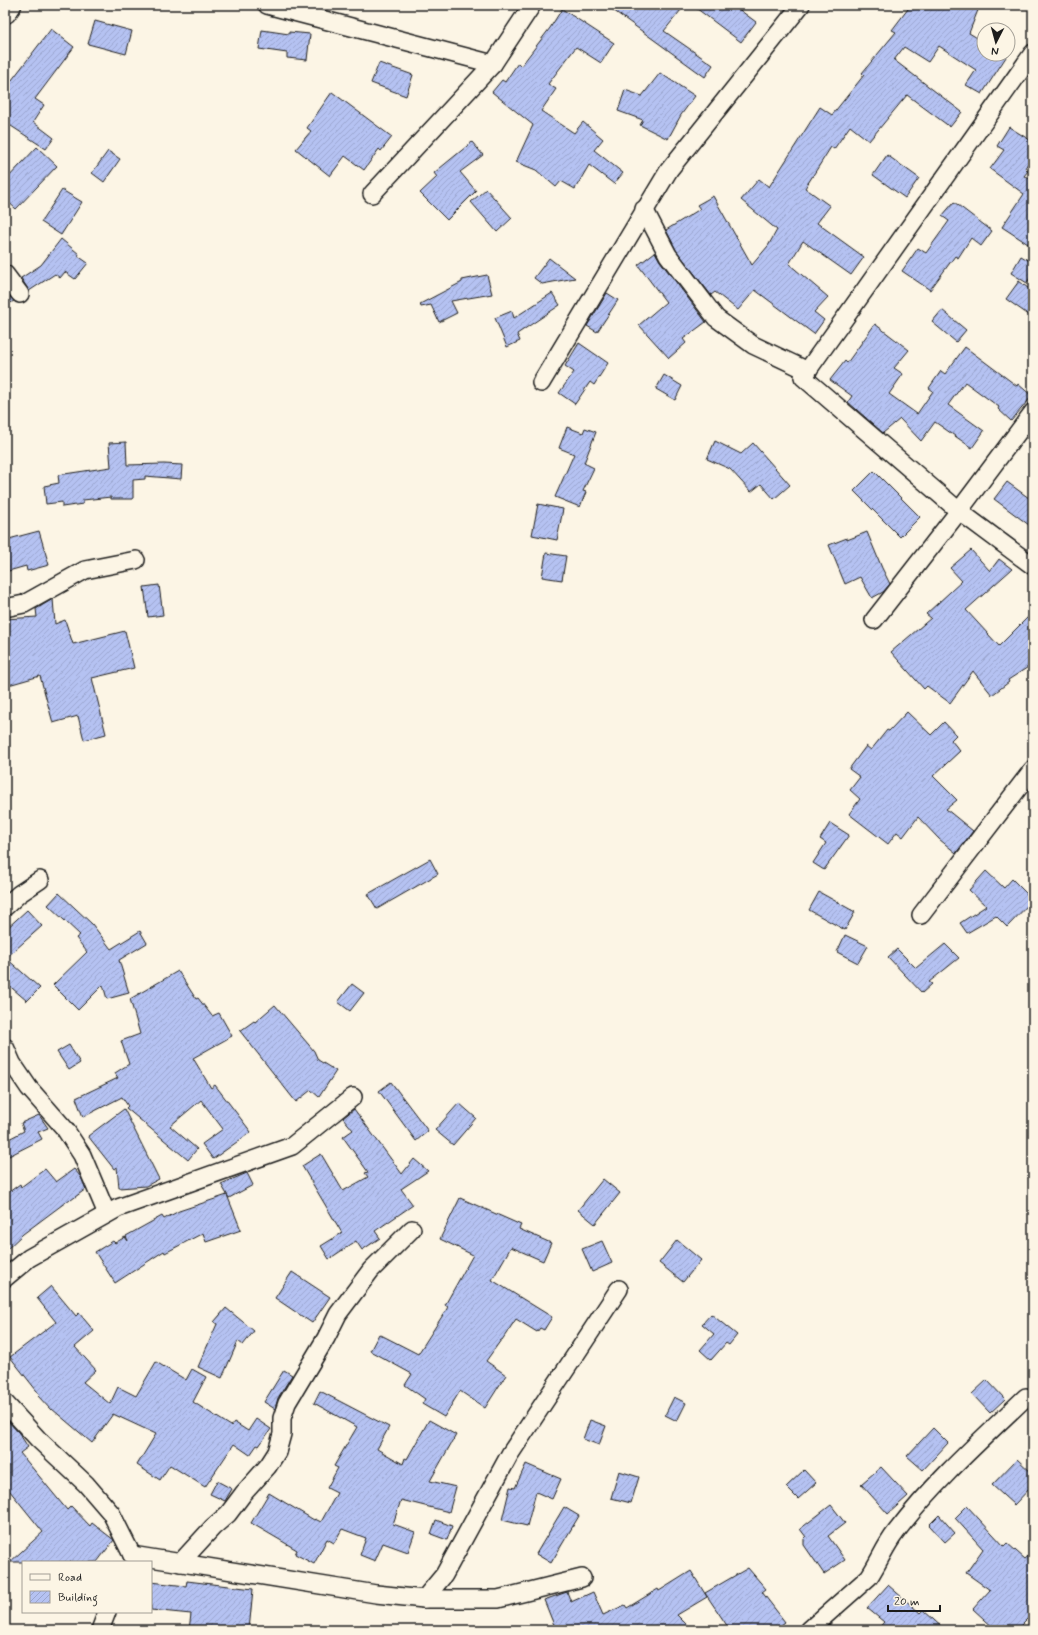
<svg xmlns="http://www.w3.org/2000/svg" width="1038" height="1635" viewBox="0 0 1038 1635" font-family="Mynerve,sans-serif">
<defs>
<pattern id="building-hatch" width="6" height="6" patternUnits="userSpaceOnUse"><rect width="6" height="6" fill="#b5c2f2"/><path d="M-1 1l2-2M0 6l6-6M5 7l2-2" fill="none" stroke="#9ba6cf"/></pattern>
</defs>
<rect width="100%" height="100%" fill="#fcf5e5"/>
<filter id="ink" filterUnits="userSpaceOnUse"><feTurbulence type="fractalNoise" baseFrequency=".025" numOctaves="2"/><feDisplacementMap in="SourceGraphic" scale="8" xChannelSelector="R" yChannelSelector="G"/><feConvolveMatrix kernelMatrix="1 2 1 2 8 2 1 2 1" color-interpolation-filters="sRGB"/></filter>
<g filter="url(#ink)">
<!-- building -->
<g fill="url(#building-hatch)" stroke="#1c1c1c">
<path d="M606 5H685L664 31 713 65 705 77Z"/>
<path d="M692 5H733L756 22 741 42Z"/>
<path d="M911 5H980L969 33 984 42V54H1008L982 94 966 85 976 70 939 46 928 62 904 47 894 60 962 112 950 127 907 95 869 141 850 126 834 149 831 147 805 188 830 206 817 223 864 257 851 275 803 241 789 264 828 297 814 312 824 320 814 334 755 290 738 310 715 292 711 295 676 250 666 230 700 209 697 205 713 196 752 265 768 246 777 230 741 200 759 179 769 187 820 107 832 115 864 75 862 73 896 32 892 30Z"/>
<path d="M562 9 614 43 601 63 576 47 548 84 556 89 541 111 574 133 583 122 603 139 594 150 623 173 614 184 589 165 575 189 561 181 556 187 536 170 516 162 533 125 492 92 502 80 505 82 518 63 521 66 550 28Z"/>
<path d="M95 21 132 31 126 54 88 44Z"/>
<path d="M51 29 74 47 35 99 44 105 33 122 54 138 46 149 5 122V89Z"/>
<path d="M262 30 289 34V32L310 34 307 60 287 58V53L259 49Z"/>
<path d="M379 63 413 75 406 96 371 83Z"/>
<path d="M660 73 695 96 681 115 668 139 640 125 643 120 618 111 625 90 642 96Z"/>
<path d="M332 92 392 137 381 151 379 149 364 170 345 156 330 176 296 149 311 131 307 128Z"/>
<path d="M1009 127 1033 142V155L1025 168 1028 171 1024 176 1033 180V236L1028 244 1002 227 1024 194 990 169 1004 150 997 146Z"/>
<path d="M472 142 483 155 460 172 476 191 447 220 420 193 437 177 434 173Z"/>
<path d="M37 147 57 166 16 209 5 199V181Z"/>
<path d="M108 151 120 159 104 182 92 173Z"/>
<path d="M887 155 919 178 905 198 873 175Z"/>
<path d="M486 189 512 218 497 232 471 202Z"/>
<path d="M62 190 82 202 61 235 41 222Z"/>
<path d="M954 202 992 231 981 246 971 238 958 258 955 256 930 290 902 271 918 248 926 253 949 221 942 216Z"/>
<path d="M61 239 79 254 78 256 88 263 75 279 65 272 60 278 55 274 29 291 21 278 41 265Z"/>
<path d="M655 252 660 261 706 322 683 339 686 343 669 358 639 325 666 302 638 265Z"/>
<path d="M1021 256 1033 263V272L1027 283 1011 273Z"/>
<path d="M549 258 575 278 542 284 534 278Z"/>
<path d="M487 275 492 294 451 301 457 313 439 322 431 305 421 307 420 304 462 282V280Z"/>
<path d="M1019 281 1033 292V318L1006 299Z"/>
<path d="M5 291 14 301 5 306Z"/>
<path d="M552 293 560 305 517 334 520 341 507 347 495 318 512 311 514 318Z"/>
<path d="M607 293 618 300 597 332 587 326Z"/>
<path d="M942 310 966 330 956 342 932 322Z"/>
<path d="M875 324 909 350 894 368 903 374 889 394 917 414 933 391 929 388 941 371 945 374 965 347 1017 386 1018 384 1032 396 1011 421 998 409 999 407 965 382 948 405 984 431 972 448 935 422 921 441 900 419 883 433 848 402 852 396 830 380 845 361 847 363Z"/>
<path d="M579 343 608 363 594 385 590 382 575 404 559 393 574 372 565 366Z"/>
<path d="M664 375 682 386 675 400 656 389Z"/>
<path d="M567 427 583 433 585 428 596 432 584 463 594 468 583 491 586 492 580 507 555 497 574 454 559 448Z"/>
<path d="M715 441 741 454 753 443 790 485 774 499 761 484 751 492 730 469 707 459Z"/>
<path d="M126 442 127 465 164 464 182 465 181 479 145 476V479L133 480V499H111V497L83 500V504L62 507V502L46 504 44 486 59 483 58 475 111 467 109 443Z"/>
<path d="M874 471 920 517 900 537 854 491Z"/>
<path d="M1007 482 1033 501V528L994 499Z"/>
<path d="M538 504 563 509 557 540 532 535Z"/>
<path d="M39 531 49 565 27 571 26 566 5 572V540Z"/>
<path d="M867 532 882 568 890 584 883 592 872 598 860 577 845 584 829 545 847 538V540Z"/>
<path d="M971 550 990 571 999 559 1012 569 966 610 999 646 1033 612V664L1008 680 1009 682 992 695 973 671 950 703 927 686 924 689 891 652 931 618 926 614 962 581 950 568Z"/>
<path d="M546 553 566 556 562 580 542 577Z"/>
<path d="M159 585 163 615 148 617 144 587Z"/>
<path d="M53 599 55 624 65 620 73 644 125 631 134 668 92 678 106 734 84 740 78 716 53 723 40 676 5 686V619L37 617 36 609Z"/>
<path d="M907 712 931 735 944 722 956 735 951 740 960 751 933 776 957 800 946 809 973 831 956 853 939 839 918 817 903 837 897 832 888 844 849 814 860 799 850 790 860 777 849 769 866 746 871 750 887 730 889 731Z"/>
<path d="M830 823 849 835 824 870 813 863 826 843 820 839Z"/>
<path d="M430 859 438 874 377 909 368 894Z"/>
<path d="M986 871 1004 888 1012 879 1033 900 1007 927 996 916 967 933 960 923 986 906 969 890Z"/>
<path d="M819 892 855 912 845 930 809 910Z"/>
<path d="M59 893 92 924 111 949 140 931 147 943 119 960 129 993 107 999 103 985 78 1010 53 985 87 952 76 938 80 935 48 905Z"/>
<path d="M27 910 42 926 6 958 40 988 27 1001 5 982V930Z"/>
<path d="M845 935 868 946 858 963 837 952Z"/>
<path d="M945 944 959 958 929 982 932 984 922 993 888 957 897 949 916 968Z"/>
<path d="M178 971 196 999 198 998 212 1016 219 1013 232 1036 193 1058 211 1088 215 1085 251 1132 213 1159 202 1144 223 1129 201 1100 170 1126 197 1149 188 1160 126 1108 128 1106 122 1097 83 1117 76 1098 118 1078 115 1073 129 1064 121 1041 140 1034 130 999Z"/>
<path d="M352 984 364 993 350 1011 338 1002Z"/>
<path d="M275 1005 314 1051 318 1060 336 1071 319 1097 311 1090 296 1102 240 1031 254 1021 255 1022Z"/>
<path d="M69 1045 80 1063 69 1070 57 1052Z"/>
<path d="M391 1082 428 1131 416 1141 379 1091Z"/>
<path d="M459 1103 476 1118 453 1145 435 1130Z"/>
<path d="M124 1109 159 1179 146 1186 119 1188 117 1167 114 1169 88 1136Z"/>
<path d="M354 1109 402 1174 414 1159 428 1171 401 1189 413 1205 375 1231 380 1238 362 1250 356 1241 329 1259 321 1246 342 1233 302 1166 321 1154 343 1191 368 1177 365 1173 368 1172 343 1137 353 1130 343 1118Z"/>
<path d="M39 1115 48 1128 38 1132 42 1139 5 1158V1141L24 1131 21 1123Z"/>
<path d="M45 1169 56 1182 74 1169 81 1177 86 1189 71 1200 70 1199 23 1234 5 1251V1195L20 1184 21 1187Z"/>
<path d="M247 1173 253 1185 229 1198 221 1184Z"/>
<path d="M603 1179 620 1193 595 1224 578 1210Z"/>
<path d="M227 1195 241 1230 206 1242 203 1233 165 1253 164 1251 115 1283 95 1252 113 1241 115 1243 125 1237 128 1241 126 1236 162 1216 164 1219 179 1211Z"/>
<path d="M460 1198 521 1225 519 1229 551 1243 543 1261 511 1247 492 1280 552 1317 544 1330 540 1328 537 1332 516 1319 502 1340H501L486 1361 506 1375 485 1408 460 1391 444 1417 422 1404 425 1399 405 1385 412 1374 370 1351 379 1334 418 1354 448 1307 445 1305 473 1255 440 1239Z"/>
<path d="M677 1240 701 1260 683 1282 659 1263Z"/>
<path d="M602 1241 612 1263 592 1272 582 1249Z"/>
<path d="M292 1272 330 1297 312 1323 275 1298Z"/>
<path d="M51 1286 76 1316 79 1313 94 1331 75 1347 96 1370 83 1382 110 1404 118 1387 136 1396 156 1362 186 1380 192 1369 206 1377 193 1402 231 1426 234 1422 248 1431 256 1419 271 1429 259 1446 257 1445 250 1455 234 1444 205 1487 170 1465 160 1480 137 1465 156 1434 113 1414 92 1443 52 1409 51 1410 38 1396 40 1395 10 1357 56 1322 37 1298Z"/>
<path d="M226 1308 254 1331 243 1345 238 1341 222 1378 198 1367 217 1324 214 1322Z"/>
<path d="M711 1314 737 1335 729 1345 726 1343 711 1360 700 1350 714 1334 702 1324Z"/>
<path d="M284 1370 292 1375 278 1398 275 1409 264 1402Z"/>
<path d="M987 1380 1005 1399 990 1413 972 1394Z"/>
<path d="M320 1391 389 1427 377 1449 403 1464 405 1458 407 1459 429 1420 456 1435 430 1481 456 1487 449 1512 401 1500 393 1524 415 1532 408 1552 383 1543 375 1561 360 1555 366 1538 342 1529 334 1543 327 1539 314 1564 295 1554 297 1550 251 1523 269 1493 314 1520 315 1519 321 1522 337 1493 327 1488 338 1468 334 1466 357 1427 314 1403Z"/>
<path d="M674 1397 686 1403 677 1421 665 1415Z"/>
<path d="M5 1418 19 1433 28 1447 20 1453 67 1510 71 1506 90 1526 92 1523 114 1540 97 1562H10L43 1532 5 1485Z"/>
<path d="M590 1420 606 1426 599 1445 583 1439Z"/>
<path d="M933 1428 948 1443 923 1470 907 1456Z"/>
<path d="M1017 1459 1033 1474V1485L1014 1505 992 1485Z"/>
<path d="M526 1464 561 1479 552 1499 536 1492 527 1526 502 1520 510 1487 515 1488Z"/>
<path d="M881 1467 908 1496 888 1514 861 1484Z"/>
<path d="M804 1470 816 1483 798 1499 786 1487Z"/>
<path d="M619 1471 639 1477 631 1503 611 1498Z"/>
<path d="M217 1481 232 1489 225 1501 210 1494Z"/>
<path d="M831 1505 845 1523 828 1536 845 1560 824 1574 804 1545V1539L806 1537 800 1529Z"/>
<path d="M967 1506 1004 1546 1007 1543 1025 1559 1033 1552V1613L1016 1630H996L973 1609 990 1590 966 1573 983 1549 955 1518Z"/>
<path d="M564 1507 579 1516 551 1563 536 1554Z"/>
<path d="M939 1515 955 1533 945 1542 929 1525Z"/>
<path d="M436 1520 452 1526 447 1540 431 1534Z"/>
<path d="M748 1568 766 1589 762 1592 785 1622 775 1630H730L705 1593Z"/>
<path d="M691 1571 707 1597 677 1615 692 1630H556L544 1600 567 1592 571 1602 593 1592 603 1615 625 1605 627 1608 658 1589 659 1591Z"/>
<path d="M187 1581 253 1589 249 1630H189L191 1614 151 1610V1582L186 1586Z"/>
<path d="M888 1585 920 1613 923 1610 945 1630H877L884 1622 867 1608Z"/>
</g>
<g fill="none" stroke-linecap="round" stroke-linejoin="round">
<defs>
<g id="minor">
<path d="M267 5 493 64"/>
<path d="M1033 53 803 377 959 511 1033 566"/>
<path d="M372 194 493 64 532 5"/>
<path d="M644 209 668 255 716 318 753 345 808 371"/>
<path d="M5 274 20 294"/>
<path d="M541 383 669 170 801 5"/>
<path d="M5 608 24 604 85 570 136 560"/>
<path d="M874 620 959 511 1033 412"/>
<path d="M5 907 19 894 40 880"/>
<path d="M921 915 1033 769"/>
<path d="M5 1047 12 1063 29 1088 65 1129 82 1155 107 1214"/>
<path d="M5 1278 29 1258 118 1208 292 1146 353 1097"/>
<path d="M5 1403 38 1439 86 1484 111 1513 132 1555"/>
<path d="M132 1555 376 1594 424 1599H498L582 1578"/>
<path d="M180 1563 213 1527 228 1514 243 1494 268 1466 277 1452 282 1434V1418L287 1403 326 1338 338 1314 371 1270 412 1229"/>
<path d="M424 1599 444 1575 510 1454 619 1289"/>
<path d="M100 1630 107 1612"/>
<path d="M809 1630 869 1577C879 1562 885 1546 896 1532 934 1482 981 1440 1026 1397"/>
</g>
<path id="tertiary" d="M5 12 10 5"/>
</defs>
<!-- minor casing -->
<use href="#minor" stroke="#1c1c1c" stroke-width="20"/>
<!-- tertiary casing -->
<use href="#tertiary" stroke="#1c1c1c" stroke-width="25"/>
<!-- minor -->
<use href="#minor" stroke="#fcf5e5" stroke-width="17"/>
<!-- tertiary -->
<use href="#tertiary" stroke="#fcf5e5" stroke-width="22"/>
</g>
</g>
<!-- margin -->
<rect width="1038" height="1635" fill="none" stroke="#fcf5e5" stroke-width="20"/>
<rect x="10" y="10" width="1018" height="1615" fill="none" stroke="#1c1c1c" stroke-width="1.5" filter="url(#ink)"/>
<!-- legend -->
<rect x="22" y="1561" width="130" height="52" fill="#fcf5e5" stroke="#a29e95"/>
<rect x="30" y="1574" width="20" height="6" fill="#fcf5e5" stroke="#a29e95"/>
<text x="58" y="1581" font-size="12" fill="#1c1c1c">Road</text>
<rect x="30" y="1591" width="20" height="12" fill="url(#building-hatch)" stroke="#a29e95"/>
<text x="58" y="1601" font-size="12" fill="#1c1c1c">Building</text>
<!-- north arrow -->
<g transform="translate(996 42) rotate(186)"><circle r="19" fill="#fcf5e5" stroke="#a29e95"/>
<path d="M0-3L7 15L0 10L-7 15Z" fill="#1c1c1c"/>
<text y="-6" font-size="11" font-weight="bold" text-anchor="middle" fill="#1c1c1c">N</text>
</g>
<!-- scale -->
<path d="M888 1605v6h52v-6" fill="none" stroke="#1c1c1c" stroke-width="2"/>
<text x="894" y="1605" font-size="12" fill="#1c1c1c" stroke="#fcf5e5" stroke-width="3" paint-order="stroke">20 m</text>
</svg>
